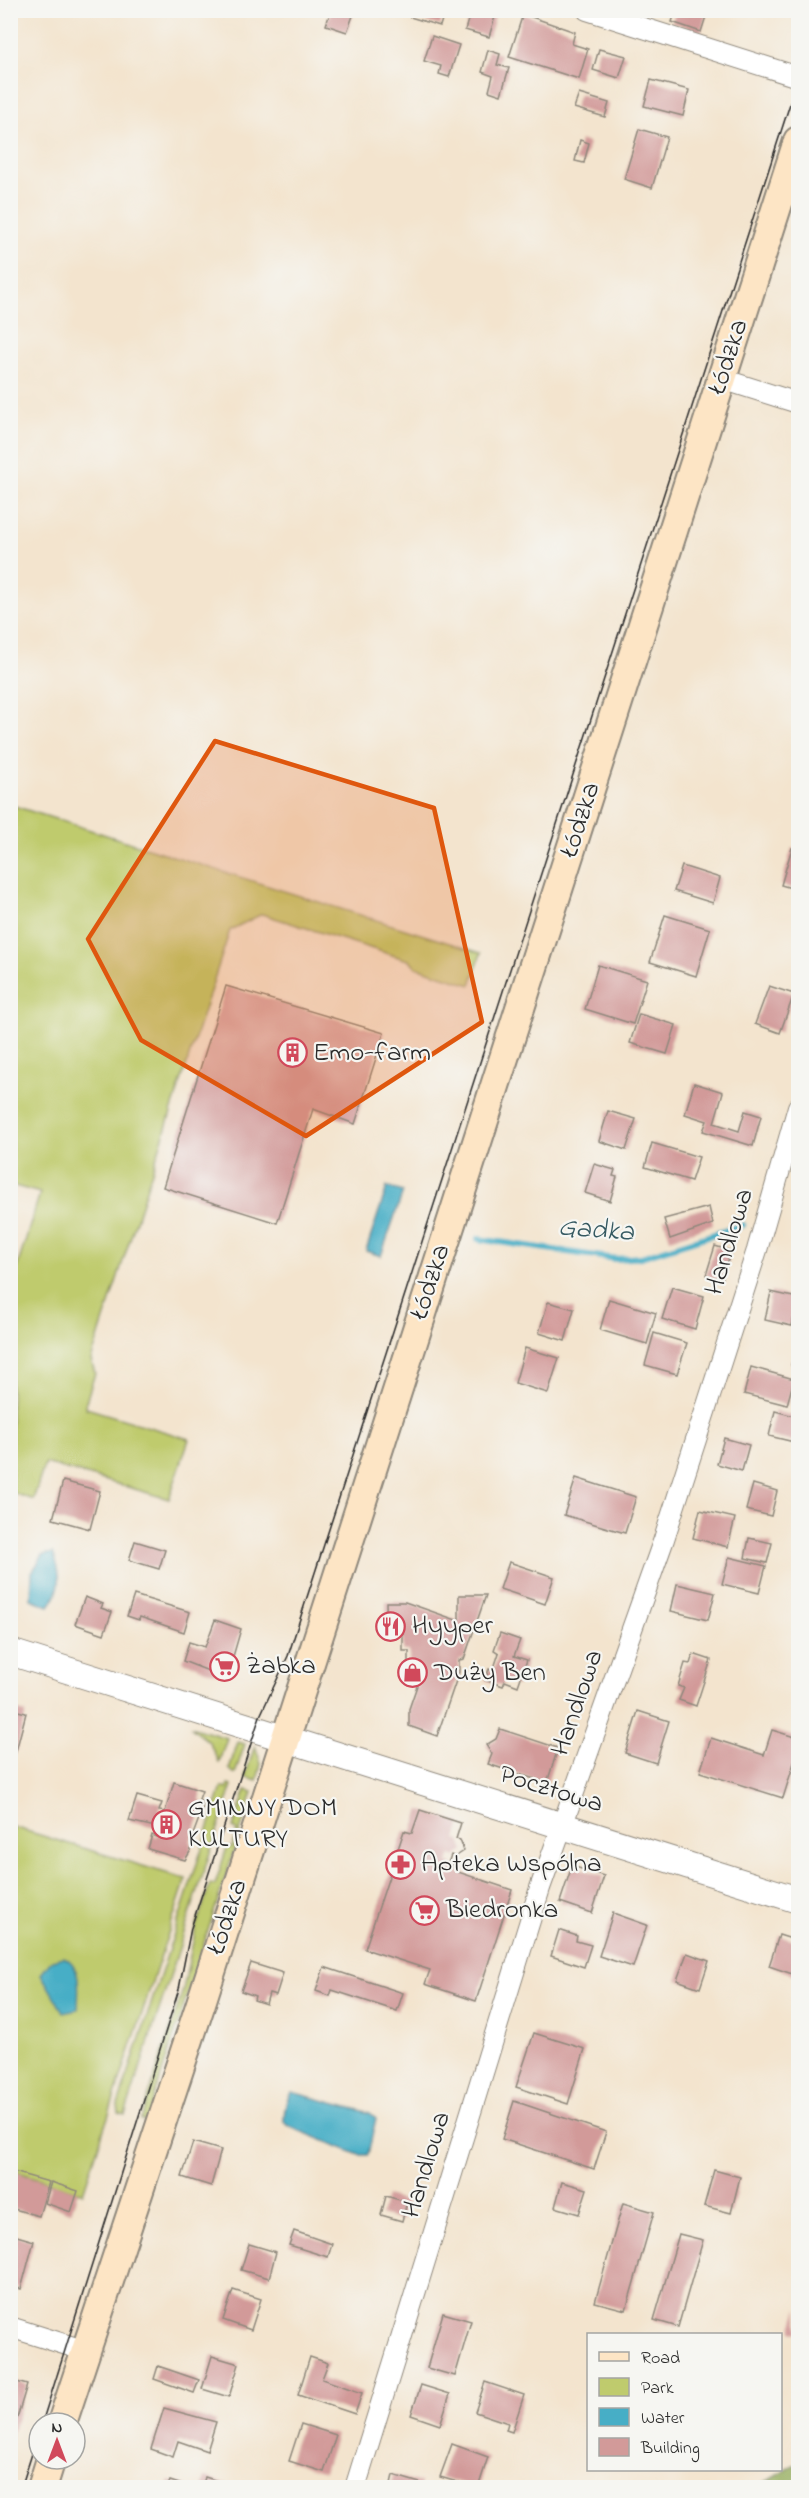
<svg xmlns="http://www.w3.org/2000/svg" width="809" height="2498" viewBox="0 0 809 2498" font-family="'Indie Flower',sans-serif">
<rect width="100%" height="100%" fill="#f6f6f2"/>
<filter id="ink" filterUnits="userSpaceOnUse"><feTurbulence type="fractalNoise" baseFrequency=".0167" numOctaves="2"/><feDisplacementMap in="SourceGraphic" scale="12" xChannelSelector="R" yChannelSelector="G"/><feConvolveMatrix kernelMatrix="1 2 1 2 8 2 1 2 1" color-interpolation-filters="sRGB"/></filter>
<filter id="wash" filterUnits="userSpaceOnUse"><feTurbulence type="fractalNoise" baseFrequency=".008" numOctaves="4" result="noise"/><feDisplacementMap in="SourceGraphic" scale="24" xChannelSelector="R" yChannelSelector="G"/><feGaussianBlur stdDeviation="1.35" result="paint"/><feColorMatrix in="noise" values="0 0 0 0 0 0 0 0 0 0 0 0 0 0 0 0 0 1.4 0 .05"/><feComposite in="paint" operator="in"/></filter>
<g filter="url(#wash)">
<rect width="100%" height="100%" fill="#f3e4ce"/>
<!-- green -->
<g fill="#bfcb6d" stroke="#757b4c" stroke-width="1.5">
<path d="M11 805 481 953 471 985 416 967 411 961 262 914 230 930 91 1360 95 1373 85 1405 86 1408 189 1439 169 1499 45 1463 33 1500 11 1492V1287L40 1193 11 1185Z"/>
<path d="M190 1727 227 1738 219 1762 209 1742Z"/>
<path d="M238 1742 245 1744 235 1774 229 1769Z"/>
<path d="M255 1745 261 1764 257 1781 245 1777Z"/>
<path d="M228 1784 232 1785 125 2115 119 2113 118 2105 222 1787 227 1789Z"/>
<path d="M246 1790 253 1792 146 2122 141 2120 183 1990 196 1927 210 1884 215 1885 227 1847H232L237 1830 233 1828Z"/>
<path d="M13 1827 186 1879 83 2193 11 2170 10 1837Z"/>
</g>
<!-- forest -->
<path fill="#97af60" stroke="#616d46" stroke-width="1.5" d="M798 2463V2487H757Z"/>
<!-- water -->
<g fill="#47aec6" stroke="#396c78" stroke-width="1.5">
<path d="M387 1187 403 1192 381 1256 366 1251Z"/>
<path d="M53 1553C61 1572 63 1589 49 1606L31 1599 32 1572 43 1555Z"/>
<path d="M64 1957C83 1966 78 1991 78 2009L63 2012 41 1974 52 1960Z"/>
<path d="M292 2092 370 2113 376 2118 368 2155H359L288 2126 284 2122C284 2111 285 2100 292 2092Z"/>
</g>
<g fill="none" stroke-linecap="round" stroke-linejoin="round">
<!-- stream -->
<path stroke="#47aec6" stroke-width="6" d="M478 1239 616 1259 641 1257 743 1225"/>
</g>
<g id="blocks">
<!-- building -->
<g fill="#d29a99">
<path d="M331 10 354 13 347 32 326 25Z"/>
<path d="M412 10H445L440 26 410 17Z"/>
<path d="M471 10H497L489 37 465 30Z"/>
<path d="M676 10H708L701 32 672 22Z"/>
<path d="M523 14 575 32 572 44 588 49 579 79 509 57Z"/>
<path d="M432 36 459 45 449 77 439 74 441 66 424 61Z"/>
<path d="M599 49 626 56 619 78 593 70Z"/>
<path d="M488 50 500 54 497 65 509 68 501 95 489 91 493 76 482 72Z"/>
<path d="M651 80 689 90 683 116 644 106Z"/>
<path d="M579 94 609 103 605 117 574 108Z"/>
<path d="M639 129 667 137 652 188 624 179Z"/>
<path d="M580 140 589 143 584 163 575 161Z"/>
<path d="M792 848 798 850V890L781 885Z"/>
<path d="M682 866 720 878 713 903 674 891Z"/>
<path d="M665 915 710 929 696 976 650 962Z"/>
<path d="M598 965 647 980 633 1024 585 1009Z"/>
<path d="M226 986 384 1033 355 1124 313 1109 277 1223 163 1187Z"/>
<path d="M769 986 794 994 780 1033 755 1024Z"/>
<path d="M639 1014 676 1025 667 1054 630 1043Z"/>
<path d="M694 1083 723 1092 714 1123 739 1131 745 1111 761 1116 753 1146 703 1131 707 1121 685 1114Z"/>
<path d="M608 1111 636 1119 626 1150 599 1141Z"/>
<path d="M652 1143 699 1157 691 1181 645 1167Z"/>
<path d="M594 1164 615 1170 613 1176 617 1177 610 1201 585 1193Z"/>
<path d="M709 1207 713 1224 670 1239 664 1219Z"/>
<path d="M715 1246 731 1251 722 1280 706 1275Z"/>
<path d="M672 1287 704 1296 695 1329 662 1319Z"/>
<path d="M771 1292 798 1298 792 1326 765 1320Z"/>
<path d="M609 1299 656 1313 647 1344 600 1330Z"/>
<path d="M548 1302 574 1309 565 1341 539 1333Z"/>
<path d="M654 1333 687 1343 677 1374 645 1365Z"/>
<path d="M798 1338V1367L791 1365Z"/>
<path d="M525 1348 559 1358 548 1393 515 1383Z"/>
<path d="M751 1367 794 1379 787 1405 744 1394Z"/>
<path d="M775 1411 798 1417 794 1442 769 1436Z"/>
<path d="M724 1438 749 1445 742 1471 717 1464Z"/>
<path d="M576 1478 636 1497 625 1533 564 1515Z"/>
<path d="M63 1481 100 1491 90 1529 53 1519Z"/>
<path d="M753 1484 777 1491 771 1516 746 1510Z"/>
<path d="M700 1510 735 1518 728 1547 693 1538Z"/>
<path d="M749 1538 772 1543 767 1563 745 1558Z"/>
<path d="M135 1541 165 1550 159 1569 129 1560Z"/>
<path d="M729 1557 766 1566 759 1593 722 1584Z"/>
<path d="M509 1562 554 1577 545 1604 500 1589Z"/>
<path d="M677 1584 715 1593 708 1620 671 1611Z"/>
<path d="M134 1595 190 1612 184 1632 140 1617 139 1620 127 1616Z"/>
<path d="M459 1595H486L464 1659 459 1660V1672L437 1736 409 1726V1709L420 1677H409V1651H403V1633H387L386 1602H405L459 1621Z"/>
<path d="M85 1597 103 1604 101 1608 112 1612 104 1634 75 1624Z"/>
<path d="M215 1620 241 1629 230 1667 216 1674 183 1661 189 1642 205 1647Z"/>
<path d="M500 1633 520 1640 514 1656 527 1660 518 1686 505 1681 503 1686 485 1680 489 1669 493 1671 499 1653 494 1650Z"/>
<path d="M693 1654 711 1660 696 1706 679 1700 684 1688 678 1686 685 1663 690 1664Z"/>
<path d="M10 1709 26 1713 15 1755 10 1754Z"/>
<path d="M638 1711 669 1721 656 1763 625 1753Z"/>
<path d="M500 1729 558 1748 547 1783 488 1764 492 1754 486 1745 496 1739Z"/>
<path d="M772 1730 798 1738V1750L783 1798 700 1772 711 1738 764 1755Z"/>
<path d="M174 1782 202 1791 199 1799 202 1801 203 1808 191 1840V1850L185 1860 148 1849 152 1835 157 1837 160 1828 129 1821 137 1796 162 1803 159 1811 165 1812Z"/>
<path d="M420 1810 461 1823 456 1839 460 1840 464 1851 455 1857 451 1855 448 1863 452 1864 455 1871 512 1890 476 2001 425 1984 430 1970 365 1949 404 1831 412 1833Z"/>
<path d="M572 1866 604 1876 592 1913 560 1902Z"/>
<path d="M613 1913 647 1925 633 1967 599 1956Z"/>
<path d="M559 1930 577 1936 576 1941 591 1945 584 1967 551 1956Z"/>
<path d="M779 1935 798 1941V1976L769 1966Z"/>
<path d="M687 1953 709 1961 700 1988 677 1980Z"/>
<path d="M251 1963 283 1973 276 1995 269 1993 266 2004 254 2000 255 1996 241 1991Z"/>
<path d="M324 1967 403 1993 397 2011 332 1990 330 1996 316 1991Z"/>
<path d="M534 2033 585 2049 568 2104 516 2087Z"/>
<path d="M514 2101 606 2132 594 2169 502 2139Z"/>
<path d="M193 2142 221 2150 211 2186 182 2177Z"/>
<path d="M714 2170 740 2177 731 2213 704 2206Z"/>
<path d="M10 2171 49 2182 39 2216 10 2208Z"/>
<path d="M51 2182 78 2191 71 2212 45 2203Z"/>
<path d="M562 2182 587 2189 579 2214 555 2207Z"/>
<path d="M386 2196 407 2202 402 2221 381 2215Z"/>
<path d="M623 2203 654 2212 626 2310 595 2302Z"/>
<path d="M294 2231 332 2244 328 2257 289 2245Z"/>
<path d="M10 2234 34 2241 21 2289 10 2286Z"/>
<path d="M679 2234 703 2240 678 2327 654 2320Z"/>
<path d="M249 2244 276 2252 269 2278 241 2270Z"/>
<path d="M233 2290 261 2299 251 2330 223 2320Z"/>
<path d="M798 2308V2333L791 2331Z"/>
<path d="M443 2313 471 2321 455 2376 427 2368Z"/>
<path d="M212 2356 239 2364 229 2397 202 2389Z"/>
<path d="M310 2357 328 2363 322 2379 362 2393 355 2414 298 2395Z"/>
<path d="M158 2366 199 2380 194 2393 154 2379Z"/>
<path d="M17 2382 27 2385 11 2438 10 2403Z"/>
<path d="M485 2382 524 2395 512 2432 506 2430 508 2423 475 2412Z"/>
<path d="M421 2385 450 2394 440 2425 411 2415Z"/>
<path d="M164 2408 216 2422 207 2451 178 2441 173 2457 151 2449Z"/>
<path d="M301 2424 336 2435 324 2472 289 2461Z"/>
<path d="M452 2444 488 2457 478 2488 440 2477Z"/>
<path d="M393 2475 420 2483 419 2488H390Z"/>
<path d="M205 2477 237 2487V2488H202Z"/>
<path d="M170 2481 189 2487V2488H167Z"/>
</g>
</g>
</g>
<g filter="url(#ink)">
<use href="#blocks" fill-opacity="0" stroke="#8f887c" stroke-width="1.5"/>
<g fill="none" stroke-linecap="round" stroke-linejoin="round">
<defs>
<g id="minor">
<path d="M587 10 798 77"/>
<path d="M722 379 798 403"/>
<path d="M10 2327 86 2351"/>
<path d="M355 2488 540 1888 664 1539 757 1250 798 1107"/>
</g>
<path id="tertiary" d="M10 1652 798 1900"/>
<g id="secondary">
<path d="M62 2423 201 2003 798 141"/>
<path d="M42 2488 51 2459"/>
</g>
</defs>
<!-- minor casing -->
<use href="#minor" stroke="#8f887c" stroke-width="22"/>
<!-- tertiary casing -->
<use href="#tertiary" stroke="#8f887c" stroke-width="28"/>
<!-- secondary casing -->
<use href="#secondary" stroke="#8f887c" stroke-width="32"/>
<!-- minor -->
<use href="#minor" stroke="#fff" stroke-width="20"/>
<!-- tertiary -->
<use href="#tertiary" stroke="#fff" stroke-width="26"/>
<!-- secondary -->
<use href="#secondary" stroke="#fde5c5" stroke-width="28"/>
<!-- tram -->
<g stroke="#2b2b2b" stroke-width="1.5">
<path d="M42 2423 179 1989 191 1928 260 1716 288 1656 798 79"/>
<path d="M21 2488 39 2432"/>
</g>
</g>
</g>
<!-- marked area -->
<path fill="#df570e" fill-opacity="0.2" stroke="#df570e" stroke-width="4.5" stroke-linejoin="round" d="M215 741 434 808 482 1022 306 1136 141 1040 88 939Z"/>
<!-- icons -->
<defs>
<symbol id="building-ring" viewBox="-11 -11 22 22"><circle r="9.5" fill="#f6f6f2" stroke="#d1495b" stroke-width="1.5"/><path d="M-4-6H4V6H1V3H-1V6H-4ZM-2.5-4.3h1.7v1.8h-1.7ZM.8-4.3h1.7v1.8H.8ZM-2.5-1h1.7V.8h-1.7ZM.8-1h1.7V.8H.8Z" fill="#d1495b"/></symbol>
<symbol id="restaurant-ring" viewBox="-11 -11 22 22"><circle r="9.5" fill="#f6f6f2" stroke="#d1495b" stroke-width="1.5"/><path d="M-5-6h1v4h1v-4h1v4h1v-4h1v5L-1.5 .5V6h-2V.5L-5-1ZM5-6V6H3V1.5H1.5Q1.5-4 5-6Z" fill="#d1495b"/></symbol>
<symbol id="supermarket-ring" viewBox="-11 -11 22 22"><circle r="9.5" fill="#f6f6f2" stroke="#d1495b" stroke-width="1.5"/><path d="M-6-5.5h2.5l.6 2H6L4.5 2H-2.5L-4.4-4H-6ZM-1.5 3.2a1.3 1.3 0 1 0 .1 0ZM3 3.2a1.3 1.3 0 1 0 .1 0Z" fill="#d1495b"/></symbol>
<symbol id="shop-ring" viewBox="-11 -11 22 22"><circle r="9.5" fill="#f6f6f2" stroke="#d1495b" stroke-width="1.5"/><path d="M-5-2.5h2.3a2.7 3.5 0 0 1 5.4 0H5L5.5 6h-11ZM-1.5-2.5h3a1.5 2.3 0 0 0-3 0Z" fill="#d1495b"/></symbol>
<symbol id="pharmacy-ring" viewBox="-11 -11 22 22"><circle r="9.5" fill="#f6f6f2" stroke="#d1495b" stroke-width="1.5"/><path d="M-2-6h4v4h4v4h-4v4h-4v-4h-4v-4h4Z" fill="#d1495b"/></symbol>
</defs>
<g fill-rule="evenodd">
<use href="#building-ring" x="276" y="1036" width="33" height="33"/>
<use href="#restaurant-ring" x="374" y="1610" width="33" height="33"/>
<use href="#supermarket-ring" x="208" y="1650" width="33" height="33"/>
<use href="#shop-ring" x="396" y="1656" width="33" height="33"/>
<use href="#building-ring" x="150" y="1808" width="33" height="33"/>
<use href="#pharmacy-ring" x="384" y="1848" width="33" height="33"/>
<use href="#supermarket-ring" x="408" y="1894" width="33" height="33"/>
</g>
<g text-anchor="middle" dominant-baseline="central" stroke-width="4.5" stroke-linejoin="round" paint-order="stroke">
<!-- street labels -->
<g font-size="27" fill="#2b2b2b" stroke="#f6f6f2">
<text transform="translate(729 357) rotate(-72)">Łódzka</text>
<text transform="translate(581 820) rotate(-72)">Łódzka</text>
<text transform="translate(730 1242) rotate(-73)">Handlowa</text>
<text transform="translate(431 1282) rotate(-72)">Łódzka</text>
<text transform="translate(578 1703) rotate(-71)">Handlowa</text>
<text transform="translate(551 1790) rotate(17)">Pocztowa</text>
<text transform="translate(228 1917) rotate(-72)">Łódzka</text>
<text transform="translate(427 2165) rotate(-73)">Handlowa</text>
</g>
<!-- poi labels -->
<g font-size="27" fill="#2b2b2b" stroke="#f6f6f2" text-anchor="start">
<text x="313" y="1053">Emo-farm</text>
<text x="412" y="1626">Hyyper</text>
<text x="246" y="1666">Żabka</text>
<text x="434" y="1673">Duży Ben</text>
<text x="188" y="1808">GMINNY DOM<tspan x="188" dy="31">KULTURY</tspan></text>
<text x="421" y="1864">Apteka Wspólna</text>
<text x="446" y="1910">Biedronka</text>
</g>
<!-- water labels -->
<g font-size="28" font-style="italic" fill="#355961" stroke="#f6f6f2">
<text transform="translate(596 1231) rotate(4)">Gadka</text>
</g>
</g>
<!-- margin -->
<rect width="809" height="2498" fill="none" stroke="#f6f6f2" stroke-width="36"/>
<!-- legend -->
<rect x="587" y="2333" width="195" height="138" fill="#f6f6f2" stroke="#a5a5a2" stroke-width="1.5"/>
<rect x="599" y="2352" width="30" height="9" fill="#fde5c5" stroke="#a5a5a2" stroke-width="1.5"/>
<text x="641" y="2363" font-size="18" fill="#2b2b2b">Road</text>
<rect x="599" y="2378" width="30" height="18" fill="#bfcb6d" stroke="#a5a5a2" stroke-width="1.5"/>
<text x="641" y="2393" font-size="18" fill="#2b2b2b">Park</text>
<rect x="599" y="2408" width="30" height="18" fill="#47aec6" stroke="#a5a5a2" stroke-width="1.5"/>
<text x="641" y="2423" font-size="18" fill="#2b2b2b">Water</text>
<rect x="599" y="2438" width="30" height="18" fill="#d29a99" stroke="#a5a5a2" stroke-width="1.5"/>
<text x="641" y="2453" font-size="18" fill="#2b2b2b">Building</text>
<!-- north arrow -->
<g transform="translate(57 2441)"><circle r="28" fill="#f6f6f2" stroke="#a5a5a2" stroke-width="1.5"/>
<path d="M0-4.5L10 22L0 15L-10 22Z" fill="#d1495b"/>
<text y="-9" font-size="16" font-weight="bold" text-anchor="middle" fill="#2b2b2b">N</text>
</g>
</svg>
